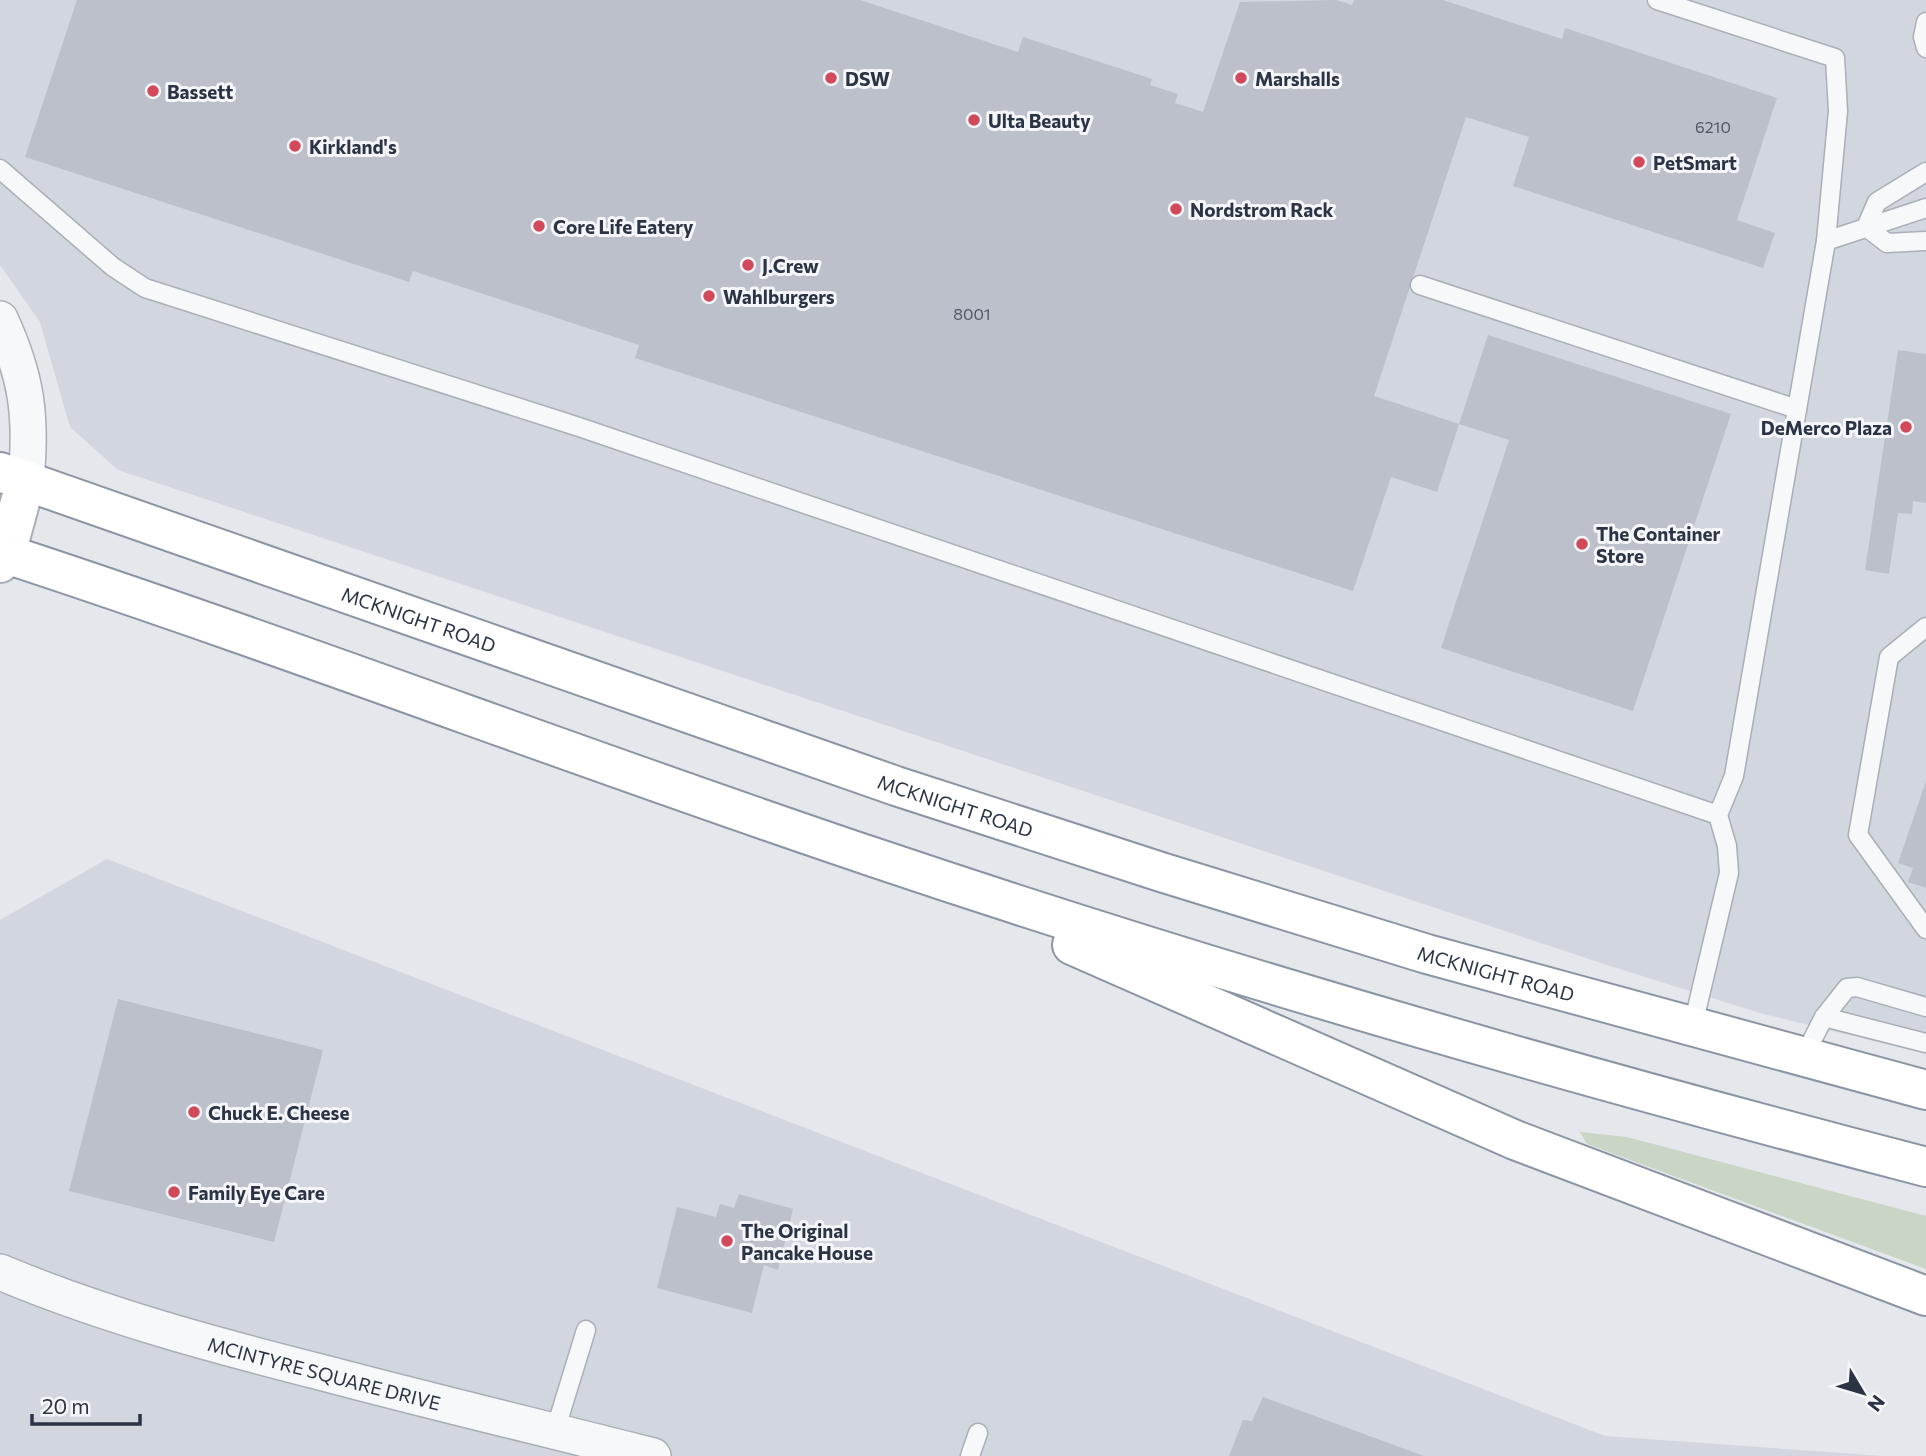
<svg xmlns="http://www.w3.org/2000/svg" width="1926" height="1456" viewBox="0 0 1926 1456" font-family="Commissioner,sans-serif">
<rect width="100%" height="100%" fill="#e4e7ec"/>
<!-- built -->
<g fill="#d2d6de">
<path d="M0 0H1926V1054L1760 1013 1604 964 118 470 70 427 40 322 0 265Z"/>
<path d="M107 859 1605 1436 1884 1456H0V920Z"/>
</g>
<!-- green -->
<path fill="#c9d6c5" d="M1580 1132 1627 1137 1926 1216V1269L1587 1144Z"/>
<!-- building -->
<g fill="#bbc0ca">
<path d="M77 0H860L1018 52 1023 37 1152 79 1150 85 1178 94 1175 103 1203 112 1240 2 1336 0 1352 5 1354 0H1443L1562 39 1565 28 1777 98 1737 220 1775 233 1763 268 1513 186 1529 137 1466 117 1374 396 1459 424 1437 492 1391 477 1353 591 635 358 639 345 413 271 409 282 25 157Z"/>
<path d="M1488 335 1731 414 1633 711 1441 648 1509 440 1459 424Z"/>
<path d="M1898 350 1926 354V503L1913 501 1912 514 1898 513 1889 574 1865 570Z"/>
<path d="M1926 781V888L1908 882 1913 868 1898 863Z"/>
<path d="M118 999 323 1050 274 1242 69 1191Z"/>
<path d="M739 1194 793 1209 778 1270 764 1265 752 1313 657 1288 677 1207 716 1217 720 1204 734 1208Z"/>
<path d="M1263 1397 1424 1456H1229L1243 1420 1252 1421Z"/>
</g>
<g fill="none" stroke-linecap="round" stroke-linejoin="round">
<defs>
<g id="lane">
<path d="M1657 0 1835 58 1838 111 1826 241 1734 776 1718 815 1727 846 1729 873 1692 1029"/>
<path d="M1926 22 1923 37 1926 48"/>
<path d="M0 169 113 267 145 288 579 427 1718 815"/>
<path d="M1866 227 1877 202 1926 172"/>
<path d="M1866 227 1887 243 1926 241"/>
<path d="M1826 241 1926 208"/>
<path d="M1420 285 1797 409"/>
<path d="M1926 627 1889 657 1858 835 1926 929"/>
<path d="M1824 1017 1926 1043"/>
<path d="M1803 1058 1824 1017 1847 988 1857 987 1926 1007"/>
<path d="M555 1431 586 1330"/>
<path d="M970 1456 978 1433"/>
</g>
<g id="street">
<path d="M0 319C27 377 32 417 26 480"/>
<path id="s1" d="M0 1272C105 1316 214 1345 324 1373 433 1402 543 1428 653 1456"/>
</g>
<path id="secondary" d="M0 563 6 554 26 480"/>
<g id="highway">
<path id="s2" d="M0 472 896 786 1161 872 1427 954 1926 1090"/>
<path d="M0 552C293 648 581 759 873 857 1220 974 1572 1075 1926 1167"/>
<path d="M1072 945 1515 1140 1926 1296"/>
</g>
</defs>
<!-- lane casing -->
<use href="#lane" stroke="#a9aeb7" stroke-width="21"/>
<!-- street casing -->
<use href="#street" stroke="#a9aeb7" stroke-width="38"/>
<!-- secondary casing -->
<use href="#secondary" stroke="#a9aeb7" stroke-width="42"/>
<!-- highway casing -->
<use href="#highway" stroke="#8b94a3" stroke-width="42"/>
<!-- lane -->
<use href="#lane" stroke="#f7f8fa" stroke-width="18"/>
<!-- street -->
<use href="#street" stroke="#f7f8fa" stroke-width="35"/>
<!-- secondary -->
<use href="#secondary" stroke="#fff" stroke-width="38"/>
<!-- highway -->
<use href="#highway" stroke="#fff" stroke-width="38"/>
</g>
<!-- markers -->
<g fill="#d1495b" stroke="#f4f6f9" stroke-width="2.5">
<circle cx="831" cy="78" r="7"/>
<circle cx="1241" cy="78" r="7"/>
<circle cx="153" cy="91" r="7"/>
<circle cx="974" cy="120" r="7"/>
<circle cx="295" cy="146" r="7"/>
<circle cx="1639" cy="162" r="7"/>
<circle cx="1176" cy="209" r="7"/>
<circle cx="539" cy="226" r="7"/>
<circle cx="748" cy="265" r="7"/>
<circle cx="709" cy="296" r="7"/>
<circle cx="1906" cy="427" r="7"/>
<circle cx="1582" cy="544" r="7"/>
<circle cx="194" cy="1112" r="7"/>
<circle cx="174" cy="1192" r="7"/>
<circle cx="727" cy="1241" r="7"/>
</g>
<g text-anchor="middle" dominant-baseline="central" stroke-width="6" stroke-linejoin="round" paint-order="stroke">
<!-- number labels -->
<g font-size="16" fill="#4f5766">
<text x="1713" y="126">6210</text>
<text x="972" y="313">8001</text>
</g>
<!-- poi labels -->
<g font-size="19" font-weight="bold" fill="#2b3445" stroke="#f4f6f9" text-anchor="start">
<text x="845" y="78">DSW</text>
<text x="1255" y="78">Marshalls</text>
<text x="167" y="91">Bassett</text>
<text x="988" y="120">Ulta Beauty</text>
<text x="309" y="146">Kirkland's</text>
<text x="1653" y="162">PetSmart</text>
<text x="1190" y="209">Nordstrom Rack</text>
<text x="553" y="226">Core Life Eatery</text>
<text x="762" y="265">J.Crew</text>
<text x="723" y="296">Wahlburgers</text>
<text x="1892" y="427" text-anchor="end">DeMerco Plaza</text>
<text x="1596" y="533">The Container<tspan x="1596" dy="22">Store</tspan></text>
<text x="208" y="1112">Chuck E. Cheese</text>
<text x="188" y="1192">Family Eye Care</text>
<text x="741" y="1230">The Original<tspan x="741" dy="22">Pancake House</tspan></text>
</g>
<!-- street labels -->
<g font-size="19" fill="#2b3445" stroke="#f4f6f9">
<text stroke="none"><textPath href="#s2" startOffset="444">MCKNIGHT ROAD</textPath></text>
<text stroke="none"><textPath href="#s2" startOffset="1012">MCKNIGHT ROAD</textPath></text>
<text stroke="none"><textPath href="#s2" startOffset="1578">MCKNIGHT ROAD</textPath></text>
<text stroke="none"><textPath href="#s1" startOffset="340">MCINTYRE SQUARE DRIVE</textPath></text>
</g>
</g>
<!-- north arrow -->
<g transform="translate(1863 1393) rotate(128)" stroke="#f4f6f9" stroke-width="5" paint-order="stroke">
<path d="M0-5L12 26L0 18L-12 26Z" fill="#2b3445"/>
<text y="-10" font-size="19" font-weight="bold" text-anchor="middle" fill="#2b3445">N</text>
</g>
<!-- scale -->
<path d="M32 1414v10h108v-10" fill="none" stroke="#2b3445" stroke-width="3.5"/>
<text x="42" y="1414" font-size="21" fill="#2b3445" stroke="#f4f6f9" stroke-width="5" paint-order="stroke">20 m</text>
</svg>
